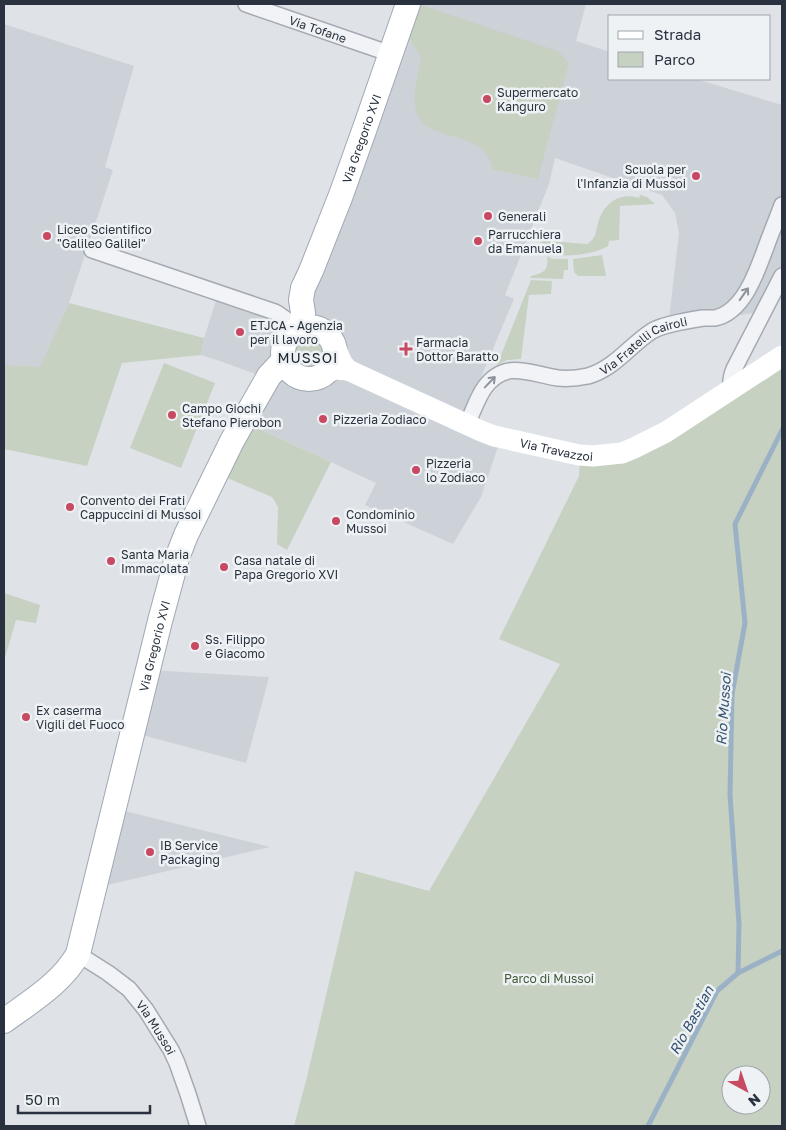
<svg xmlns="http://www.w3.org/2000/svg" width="786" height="1130" viewBox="0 0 786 1130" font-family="'Golos Text',sans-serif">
<rect width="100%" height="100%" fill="#dfe3e8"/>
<!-- built -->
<g fill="#cdd2d9">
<path d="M402 4H586L576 41 610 52V79H696L782 105V267L758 312 668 328 679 233 675 213 662 195 555 158 549 184 505 295 514 299 463 420 502 435 481 497 453 544 365 505 376 483 243 421 266 378 220 361 201 355 204 338 220 288 294 315Z"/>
<path d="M4 24 134 66 105 167 113 170 69 303 40 368 4 365Z"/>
<path d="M149 670 269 677 246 763 135 733Z"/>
<path d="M117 809 270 847 99 887Z"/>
</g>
<!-- green -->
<g fill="#c6d1c1" fill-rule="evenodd">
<path d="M418 4 558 51 569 63 538 179 492 169C486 125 420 147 415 106 413 90 419 72 421 57L397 19Z"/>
<path d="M640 195 647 197 655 204 620 206 619 240 609 241 608 246C598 253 564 259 552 253 548 251 547 248 544 245 541 243 539 241 537 240L587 244C598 237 595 231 599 220 605 202 621 192 639 198Z"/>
<path d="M602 255 606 276H578L574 272 573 259Z"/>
<path d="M547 256 552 259H568V270H564L563 279 530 278 531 276C544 273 549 270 547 256Z"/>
<path d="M531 280 552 281 551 294 529 295 521 359 507 360 497 365Z"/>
<path d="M69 303 204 338 201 355 122 363 87 466 4 449V365L40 367Z"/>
<circle cx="309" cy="353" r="15"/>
<path d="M782 360V1126H294L307 1077 355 871 429 891 560 664 499 639 579 476 580 458 610 461ZM731 1075H761V1105H731Z"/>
<path d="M164 363 215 383 181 468 130 448Z"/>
<path d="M253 426 331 462 287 550 277 544 278 507 272 497 227 478Z"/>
<path d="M4 593 40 605 36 623 16 620 4 661Z"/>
</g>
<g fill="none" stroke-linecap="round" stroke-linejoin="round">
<!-- stream -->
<g stroke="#9bb2c6" stroke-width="5">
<path d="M738 973 739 924 730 795 732 694 745 623 735 524 782 430"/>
<path d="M648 1126 717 991 738 973 782 951"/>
</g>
<defs>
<g id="street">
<path id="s1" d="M246 4 391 54"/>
<path d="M92 250 275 312C284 317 291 324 300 329"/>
<path d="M731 390C730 382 731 376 734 369L782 276"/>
<path id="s2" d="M467 424C473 412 477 398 485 387 506 359 530 374 558 378 568 379 578 378 588 376 614 369 630 345 652 331 664 324 690 320 703 318 707 318 711 318 715 318 744 312 757 271 766 247 771 233 777 219 782 205"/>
<path id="s3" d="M78 954 108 973 129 989 146 1010 171 1050 177 1063 188 1094 198 1126"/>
</g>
<g id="primary">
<circle cx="309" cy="353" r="26"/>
<path id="s5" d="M301 328 303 313 301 300 303 288 311 271 341 195 366 125 408 4"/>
<path id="s6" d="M4 1021C30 1002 62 983 78 954L160 621 177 558 186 535 232 441 269 376 284 360"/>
</g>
</defs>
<!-- street casing -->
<use href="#street" stroke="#a5aab2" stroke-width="18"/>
<!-- primary casing -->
<use href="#primary" stroke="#9fa8b3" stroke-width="26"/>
<!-- street -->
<use href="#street" stroke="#f2f3f6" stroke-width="15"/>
<!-- secondary -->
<g stroke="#fff" stroke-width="21">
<path id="s4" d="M334 344 342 363 348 370 481 431 494 436 579 455 593 456 622 453 634 448 666 432 782 356"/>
<path d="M324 374 335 369 348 370"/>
</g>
<!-- primary -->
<use href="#primary" stroke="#fff" stroke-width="24"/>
</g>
<!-- one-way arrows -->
<defs><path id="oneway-shaft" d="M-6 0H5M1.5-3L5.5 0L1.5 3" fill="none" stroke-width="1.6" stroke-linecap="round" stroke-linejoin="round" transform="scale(1.25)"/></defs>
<g stroke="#8e929a">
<use href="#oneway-shaft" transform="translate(744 294) rotate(-55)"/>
<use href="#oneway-shaft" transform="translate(490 382) rotate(-46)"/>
</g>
<!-- markers -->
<g fill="#c84962" stroke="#eef2f5" stroke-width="2">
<circle cx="487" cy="99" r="5"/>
<circle cx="696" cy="176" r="5"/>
<circle cx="488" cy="216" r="5"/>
<circle cx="47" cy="236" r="5"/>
<circle cx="478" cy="241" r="5"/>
<circle cx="240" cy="332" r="5"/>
<path d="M403.5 341.5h5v5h5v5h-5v5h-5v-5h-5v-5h5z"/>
<circle cx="172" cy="415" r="5"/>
<circle cx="323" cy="419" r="5"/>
<circle cx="416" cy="470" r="5"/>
<circle cx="70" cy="507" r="5"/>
<circle cx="336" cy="521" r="5"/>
<circle cx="111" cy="561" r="5"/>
<circle cx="224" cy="567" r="5"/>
<circle cx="195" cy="646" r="5"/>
<circle cx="26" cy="717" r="5"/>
<circle cx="150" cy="852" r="5"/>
</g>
<g text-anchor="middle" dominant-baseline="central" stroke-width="5" stroke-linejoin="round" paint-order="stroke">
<!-- street labels -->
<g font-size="12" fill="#29323e" stroke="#eef2f5">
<text stroke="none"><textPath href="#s1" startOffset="76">Via Tofane</textPath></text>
<text stroke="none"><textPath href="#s5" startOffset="201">Via Gregorio XVI</textPath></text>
<text stroke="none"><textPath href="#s2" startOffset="215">Via Fratelli Cairoli</textPath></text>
<text stroke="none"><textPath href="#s4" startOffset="254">Via Travazzoi</textPath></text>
<text stroke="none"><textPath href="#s6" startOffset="418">Via Gregorio XVI</textPath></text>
<text stroke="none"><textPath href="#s3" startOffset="109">Via Mussoi</textPath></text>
</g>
<!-- poi labels -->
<g font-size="12" fill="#29323e" stroke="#eef2f5" text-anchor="start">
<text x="497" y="92">Supermercato<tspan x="497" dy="14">Kanguro</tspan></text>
<text x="686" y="169" text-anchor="end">Scuola per<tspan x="686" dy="14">l'Infanzia di Mussoi</tspan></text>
<text x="498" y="216">Generali</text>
<text x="57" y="229">Liceo Scientifico<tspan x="57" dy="14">"Galileo Galilei"</tspan></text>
<text x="488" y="234">Parrucchiera<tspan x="488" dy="14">da Emanuela</tspan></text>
<text x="250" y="325">ETJCA - Agenzia<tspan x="250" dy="14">per il lavoro</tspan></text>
<text x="416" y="342">Farmacia<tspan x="416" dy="14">Dottor Baratto</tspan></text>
<text x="182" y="408">Campo Giochi<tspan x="182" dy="14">Stefano Pierobon</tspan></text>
<text x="333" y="419">Pizzeria Zodiaco</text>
<text x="426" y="463">Pizzeria<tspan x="426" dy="14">lo Zodiaco</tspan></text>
<text x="80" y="500">Convento dei Frati<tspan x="80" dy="14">Cappuccini di Mussoi</tspan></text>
<text x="346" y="514">Condominio<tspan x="346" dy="14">Mussoi</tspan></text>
<text x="121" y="554">Santa Maria<tspan x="121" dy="14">Immacolata</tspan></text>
<text x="234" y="560">Casa natale di<tspan x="234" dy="14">Papa Gregorio XVI</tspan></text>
<text x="205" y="639">Ss. Filippo<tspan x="205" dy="14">e Giacomo</tspan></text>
<text x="36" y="710">Ex caserma<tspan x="36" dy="14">Vigili del Fuoco</tspan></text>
<text x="160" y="845">IB Service<tspan x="160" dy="14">Packaging</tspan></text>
</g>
<!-- park labels -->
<g font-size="12" fill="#3f5937" stroke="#eef2f5">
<text x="549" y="978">Parco di Mussoi</text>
</g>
<!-- neighbourhood labels -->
<g font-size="14" letter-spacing="1" fill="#1b232f" stroke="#eef2f5">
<text x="308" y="357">MUSSOI</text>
</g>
<!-- water labels -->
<g font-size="14" font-style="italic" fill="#355270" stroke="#eef2f5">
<text transform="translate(723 709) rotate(-86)">Rio Mussoi</text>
<text transform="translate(691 1020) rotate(-61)">Rio Bastian</text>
</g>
</g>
<!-- border -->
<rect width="786" height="1130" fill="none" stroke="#29323e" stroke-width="10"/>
<!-- legend -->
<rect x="608" y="15" width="162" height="65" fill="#eef2f5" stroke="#9fa5ac"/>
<rect x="618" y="31" width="25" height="8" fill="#ffffff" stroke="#9fa5ac"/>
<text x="654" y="40" font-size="15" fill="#29323e">Strada</text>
<rect x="618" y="52" width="25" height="15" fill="#c6d1c1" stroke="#9fa5ac"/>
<text x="654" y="65" font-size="15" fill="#29323e">Parco</text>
<!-- north arrow -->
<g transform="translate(746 1090) rotate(140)"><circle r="24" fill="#eef2f5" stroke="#9fa5ac"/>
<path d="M0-4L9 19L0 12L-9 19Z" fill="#c84962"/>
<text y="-8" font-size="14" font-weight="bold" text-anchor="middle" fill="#29323e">N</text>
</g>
<!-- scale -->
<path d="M18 1105v8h132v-8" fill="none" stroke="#29323e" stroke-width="2.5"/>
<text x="25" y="1105" font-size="15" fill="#29323e" stroke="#eef2f5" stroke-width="4" paint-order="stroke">50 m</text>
</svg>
